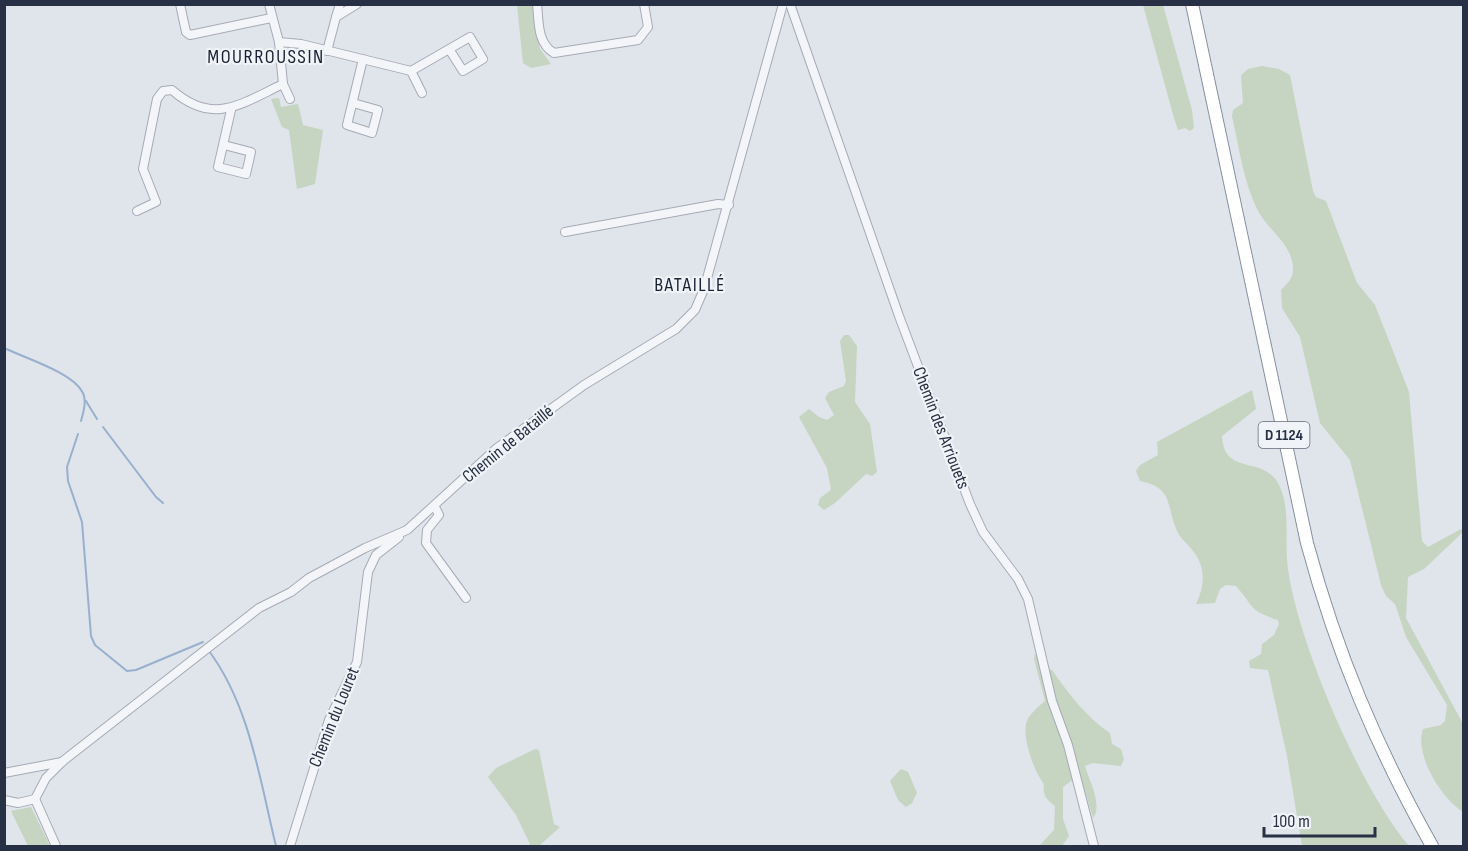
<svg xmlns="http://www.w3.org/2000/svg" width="1468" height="851" viewBox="0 0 1468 851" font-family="'Sofia Sans Condensed',sans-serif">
<rect width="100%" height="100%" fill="#e0e4eb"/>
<!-- green -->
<g fill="#c5d5c1">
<path d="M517 5H533L540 49 551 64 531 68 523 63Z"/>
<path d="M1143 5H1163L1192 110 1194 128 1190 131 1185 128 1178 130 1174 118Z"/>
<path d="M1262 66 1279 69 1290 75 1313 191 1316 197 1326 201 1357 283 1375 305 1409 392 1422 541 1428 547 1461 529 1463 532 1424 569 1408 577 1406 618 1463 724V812C1442 799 1414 755 1423 729L1441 725 1445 721 1447 705 1406 637 1395 604 1386 596 1381 585 1350 460 1320 423 1300 337 1282 308 1281 290C1288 283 1294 277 1293 267 1291 242 1267 230 1257 209 1243 180 1239 147 1232 116L1233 110 1243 103 1241 75 1248 69Z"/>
<path d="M279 98 281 107 298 104 303 125 323 130 315 184 297 189 289 130 282 127 271 99Z"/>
<path d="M844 335H849L857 346 855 402 870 424 877 472 872 476 866 474 835 503 824 510 818 505 820 498 831 490 827 468 799 417 809 409 819 417 827 420 834 415 825 398 829 392 844 386 846 381 840 341Z"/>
<path d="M1252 390 1256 409 1222 436C1224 478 1265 453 1280 487 1291 512 1284 543 1288 569 1298 643 1361 790 1409 846H1302L1287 756 1268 670 1250 668 1249 661 1261 654 1262 644 1274 635 1279 624 1278 620C1246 609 1256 608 1236 586L1226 585 1220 589 1215 603 1196 604C1205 586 1206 567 1193 551 1188 544 1182 540 1178 533 1165 506 1175 488 1140 481L1136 471 1140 465 1158 455 1157 442Z"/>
<path d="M1035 653 1042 669 1052 670C1068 693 1086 717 1110 733L1112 744 1121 749 1124 759 1121 766 1093 763 1085 766C1089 780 1103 806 1093 818L1084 788 1071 781 1063 787V819L1069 836 1062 846H1039L1054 830 1055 806C1047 800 1042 795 1044 784 1034 771 1023 741 1026 724 1028 715 1038 707 1045 701L1034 659Z"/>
<path d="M535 749 539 750 554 824 560 827 539 846H529L530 844 516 815 488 777 496 768Z"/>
<path d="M901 769 908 772 917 793 912 803 906 807 898 800 890 781Z"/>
<path d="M31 807 50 846H28L11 811Z"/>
</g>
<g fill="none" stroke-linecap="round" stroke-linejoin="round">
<!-- stream -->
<g stroke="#98b0ce" stroke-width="2">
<path d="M4 348C25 358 74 373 83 393 87 402 83 413 81 421"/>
<path d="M86 401 97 419"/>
<path d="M103 427 156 497 163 503"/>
<path d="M78 434 67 467 68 481 82 522 91 636 95 645 127 671 136 670 203 642"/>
<path d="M209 651C250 706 260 781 276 846"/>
</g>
<defs>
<g id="minor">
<path d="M180 4 186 32 190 35 271 18"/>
<path d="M269 4 279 42 283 84 290 99"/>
<path d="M537 4C539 22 537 43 554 53L638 40 648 27 644 4"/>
<path d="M790 4 899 316 970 504 983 532 1018 579 1028 599 1052 701 1068 745 1094 846"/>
<path d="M336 17 340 4"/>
<path d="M279 42 301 44 411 71 470 37 483 59 463 71 449 49"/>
<path d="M327 51 336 17 357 4"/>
<path d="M411 71 422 93"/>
<path d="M353 103 378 110 372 133 347 125 363 59"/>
<path d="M224 145 251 152 246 174 218 167 231 110"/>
<path d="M137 211 156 202 143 169 157 99 163 91 172 90C213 126 241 104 283 84"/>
<path d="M565 232 718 204 729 205"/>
<path d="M435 507 439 515 427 530 426 543 466 598"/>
<path d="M4 773 62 762"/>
<path d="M35 799 56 846"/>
<path d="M4 800 18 803 35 799 46 778 63 761 259 608 291 592 309 578 365 548 407 530 497 448 584 385 676 329 695 310 704 289 783 4"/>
<path d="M290 846 329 720 357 662 368 572 376 555 399 537"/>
</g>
<path id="trunk" d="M1192 4 1307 543C1337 654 1376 746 1432 846"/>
</defs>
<!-- minor casing -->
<use href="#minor" stroke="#a5aab6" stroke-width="10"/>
<!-- trunk casing -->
<use href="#trunk" stroke="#8690a3" stroke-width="14"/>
<!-- minor -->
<use href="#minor" stroke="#f4f5f8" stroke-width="8"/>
<!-- trunk -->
<use href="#trunk" stroke="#fff" stroke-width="12"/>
</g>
<g text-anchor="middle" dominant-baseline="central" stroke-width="4.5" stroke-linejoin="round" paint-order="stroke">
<!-- shield labels -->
<rect fill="#f0f3f8" stroke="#636a7a" stroke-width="1.5" x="1258.5" y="422" width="51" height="26" rx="4.5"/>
<g font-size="16" font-weight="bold" fill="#273044">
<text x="1284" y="435">D 1124</text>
</g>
<!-- street labels -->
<g font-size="18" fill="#273044" stroke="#f0f3f8">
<text transform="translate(941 428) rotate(69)">Chemin des Arriouets</text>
<text transform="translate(508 444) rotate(-39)">Chemin de Bataillé</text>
<text transform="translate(334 717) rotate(-68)">Chemin du Louret</text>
</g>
<!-- neighbourhood labels -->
<g font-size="20" letter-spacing="1.5" fill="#192135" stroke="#f0f3f8">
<text x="266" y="57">MOURROUSSIN</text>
<text x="690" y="285">BATAILLÉ</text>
</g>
</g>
<!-- border -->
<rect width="1468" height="851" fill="none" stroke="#273044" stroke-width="12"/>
<!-- scale -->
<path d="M1264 827v9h111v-9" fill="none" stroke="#273044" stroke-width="3"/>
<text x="1273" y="827" font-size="18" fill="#273044" stroke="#f0f3f8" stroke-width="4.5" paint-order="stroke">100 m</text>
</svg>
